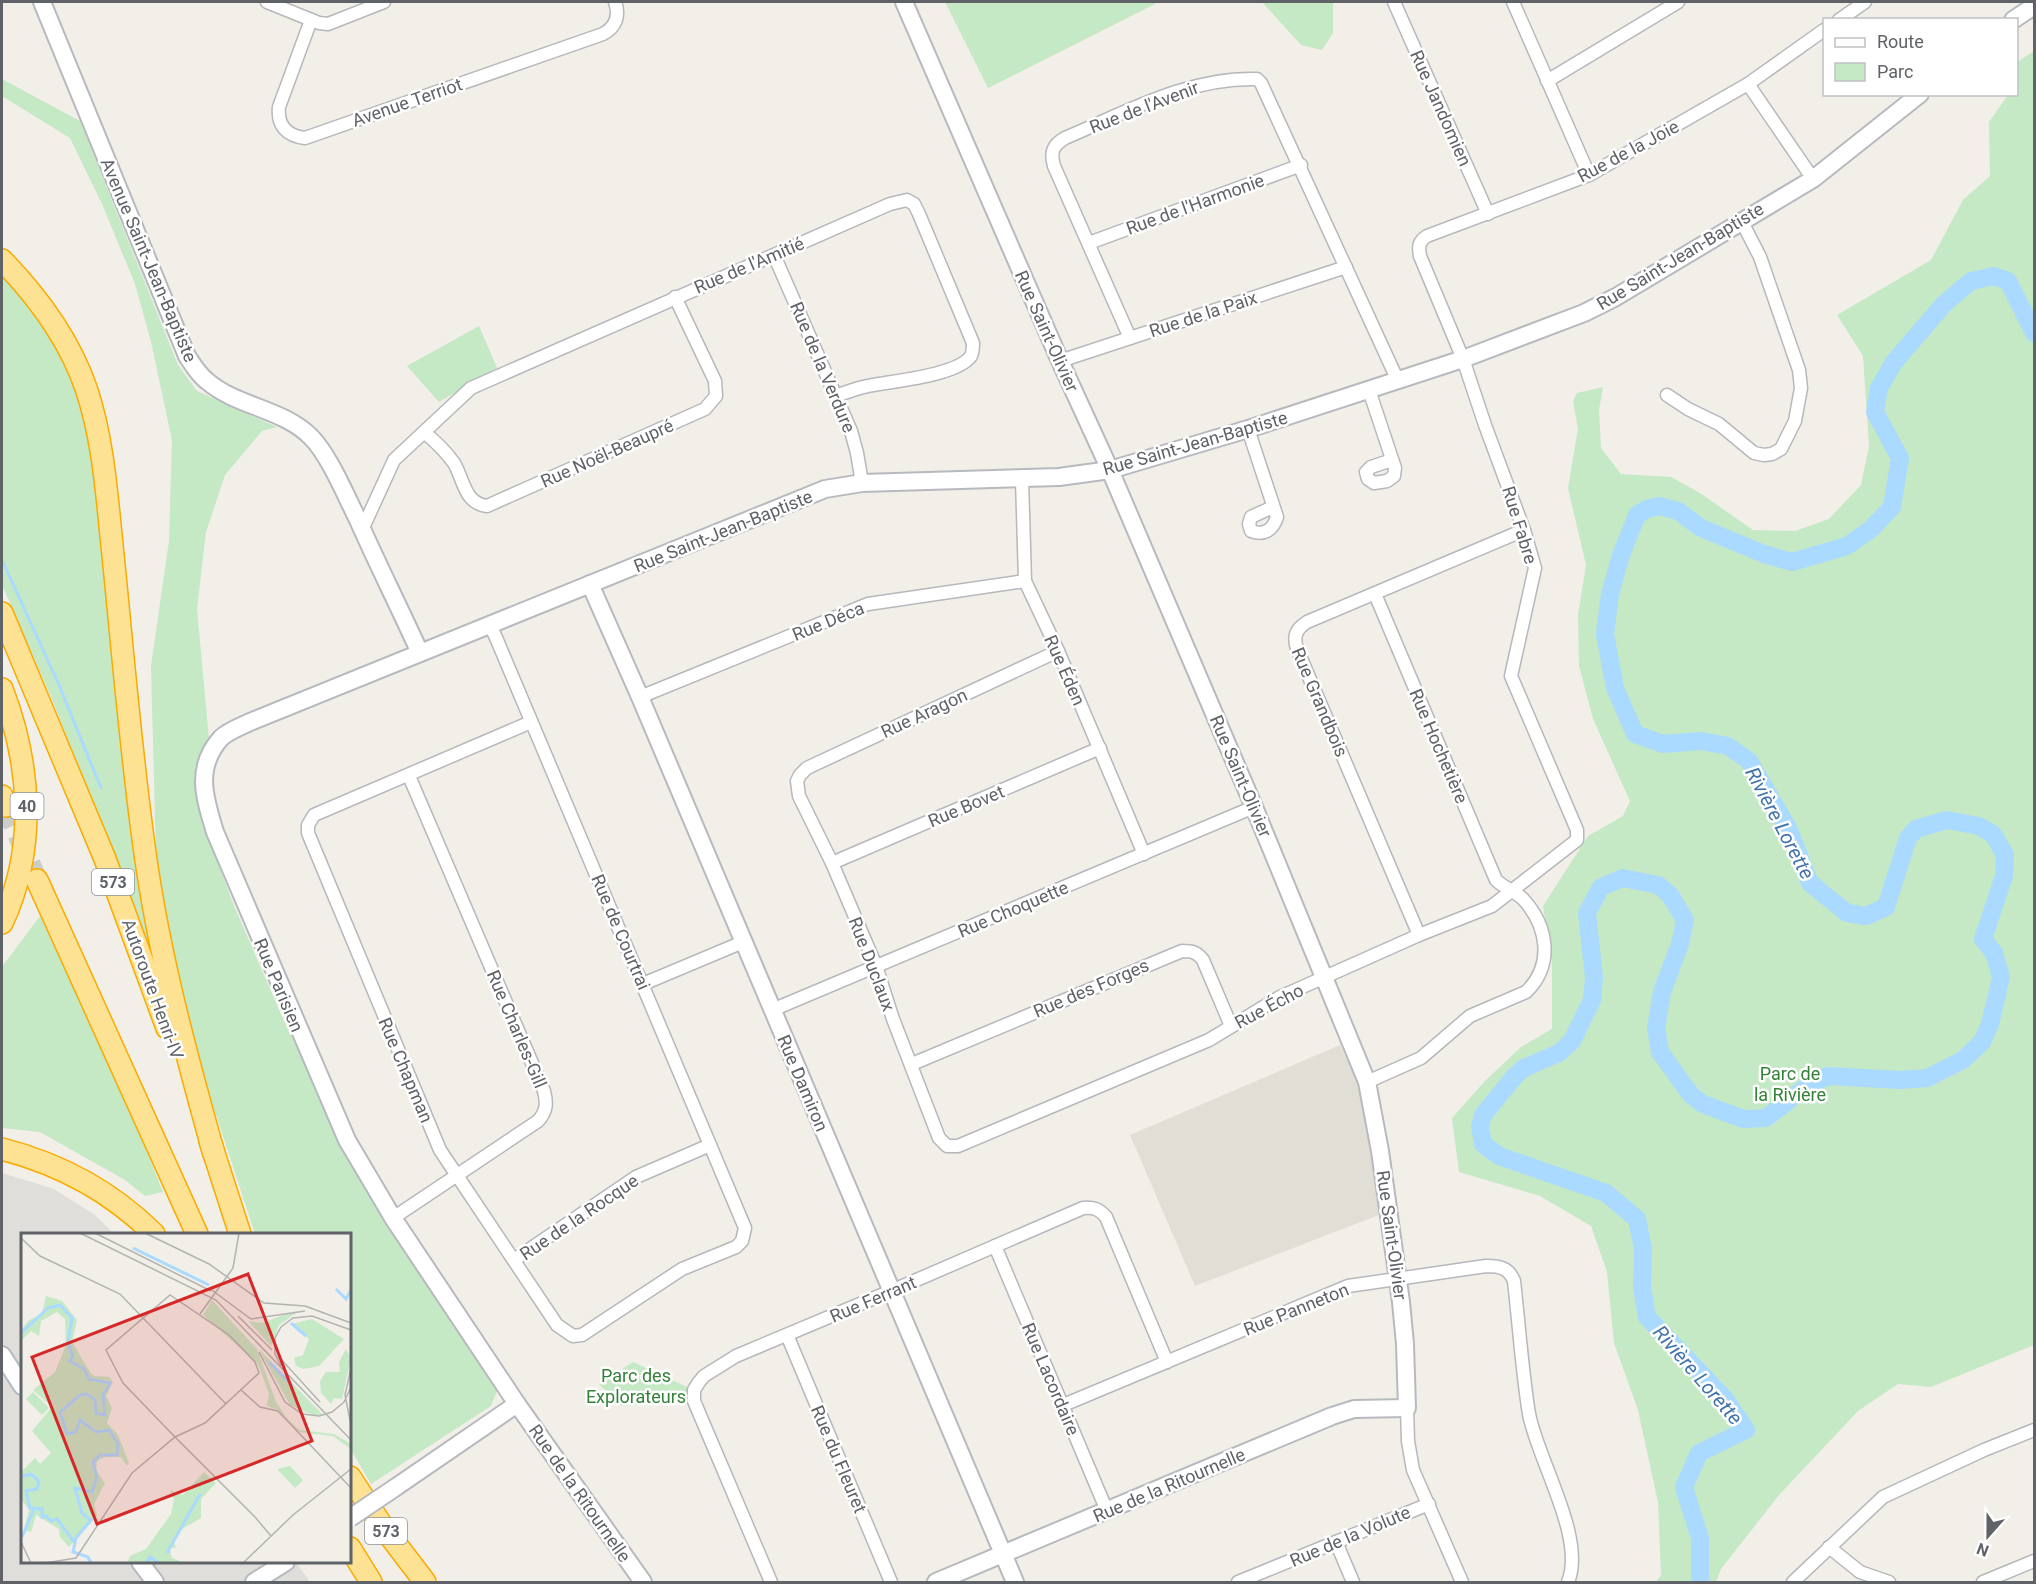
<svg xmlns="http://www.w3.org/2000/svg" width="2036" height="1584" viewBox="0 0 2036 1584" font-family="Roboto,sans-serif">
<rect width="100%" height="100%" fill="#f1efe8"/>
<!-- industrial -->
<path fill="#e0deda" d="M2 1173 54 1189 95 1215 114 1234H22V1562H296L310 1582H2Z"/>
<!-- education -->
<path fill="#e1ded6" d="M1340 1045 1359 1086 1384 1213 1195 1286 1130 1135Z"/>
<!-- green -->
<g fill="#c5e8c5">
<path d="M945 2H1159L988 88Z"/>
<path d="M1262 2H1333V33L1322 50 1301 45Z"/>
<path d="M2034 51V1345L1931 1387 1898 1384 1858 1411 1779 1495 1721 1569 1716 1582H1656L1661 1575 1658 1502 1638 1410 1614 1343 1607 1272 1591 1226 1540 1196 1459 1172 1452 1118 1485 1081 1521 1047 1552 1029V963L1543 906 1588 836 1623 816 1630 801 1593 719 1579 666 1578 615 1586 565 1568 488 1578 429 1573 401 1577 393 1603 387 1599 410 1601 448 1621 474 1671 477 1700 493 1753 530 1795 531 1829 519 1861 485 1869 446 1863 356 1837 315 1931 260 1963 200 1990 176 1989 122 2008 95 2016 94 2017 62Z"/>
<path d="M2 79 80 121 178 365 197 391 277 427 262 431 225 475 206 532 197 609 209 739 195 767 197 806 234 906 284 1021 360 1178 497 1391 491 1406 371 1484 350 1448V1234H255L193 1044 164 939 156 855 151 666 169 541 172 440 151 342 135 284 102 204 70 138 2 96Z"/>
<path d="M2 273C38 306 70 364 82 411 87 431 90 451 94 470L153 945 148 946 54 704 2 585Z"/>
<path d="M479 326 497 368 439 402 407 366Z"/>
<path d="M40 916 127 1103 163 1192 145 1196 125 1180 40 1132 2 1128V967Z"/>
<path d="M633 1362 687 1387V1402L621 1406 599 1384Z"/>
</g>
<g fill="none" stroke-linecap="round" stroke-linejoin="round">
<!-- stream -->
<path stroke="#aadaff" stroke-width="3" d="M2 560 59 685 101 788"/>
<!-- river -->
<path stroke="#aadaff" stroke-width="18" d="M1700 1582V1538L1684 1487 1699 1453 1746 1430 1725 1399 1647 1317 1642 1287 1643 1249 1637 1219 1606 1193 1499 1156 1483 1144 1480 1126 1483 1115 1514 1077 1524 1068 1559 1053 1572 1041 1592 1000 1594 978 1587 913 1601 887 1623 878 1658 885 1670 895 1685 920 1680 944 1662 992 1656 1028 1660 1052 1691 1095 1703 1104 1743 1119 1766 1118 1806 1087 1827 1076 1900 1080 1927 1078 1963 1060 1982 1042 1990 1024 2001 977 1994 953 1983 939 2004 876 2005 855 1993 834 1979 826 1947 820 1916 829 1908 838 1886 907 1866 916 1847 913 1810 883 1788 828 1749 761 1728 746 1701 741 1663 744 1635 734 1615 688 1605 634 1610 594 1621 555 1637 515 1647 509 1659 506 1678 511 1701 528 1764 554 1792 562 1847 546 1871 529 1892 507 1900 458 1875 412 1879 388 1894 362 1944 304 1971 281 1994 276 2008 281 2034 333"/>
<!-- highway-tunnel -->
<path stroke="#ccccc8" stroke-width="21" stroke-dasharray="21 10" stroke-linecap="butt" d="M6 806 37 880"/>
<defs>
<g id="street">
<path d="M267 2 319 23 328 24 384 2"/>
<path d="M1394 2 1488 214"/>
<path d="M1513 2 1589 175"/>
<path d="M311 20 279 107C277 126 287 136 305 138L603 34C616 27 620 16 615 2"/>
<path d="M1839 20 1865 2"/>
<path d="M1547 81 1678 2"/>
<path d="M1748 84 1813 179"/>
<path d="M1089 243 1301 165"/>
<path d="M774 255 851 431 857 453 862 483"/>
<path d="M1130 338 1054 166C1050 152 1053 145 1065 138 1127 112 1188 77 1257 79L1261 83 1398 381"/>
<path d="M1060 361 1346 267"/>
<path d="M1369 390 1395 468 1394 476 1387 481 1374 483 1368 479 1366 472 1371 467 1392 460"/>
<path d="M1667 395 1688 409 1719 424 1754 453 1764 455 1772 454 1781 449 1795 421 1801 388 1799 370 1760 257 1741 220"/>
<path d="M1248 429 1277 517C1273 530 1264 536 1251 531L1249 524 1251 517 1273 507"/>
<path d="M424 432C435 441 446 452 454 463 464 480 464 503 487 506L705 409 716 396 715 381 675 297"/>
<path d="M1022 479 1025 581 1058 651 1144 854"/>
<path d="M362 530 394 460 471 388 890 204 907 200 914 204 919 214 973 343C973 348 973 352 971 356 957 376 891 381 868 386 857 388 847 392 836 396"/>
<path d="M490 625 497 640 745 1228 742 1241 736 1247 682 1269 582 1335 573 1336 557 1325 440 1150 308 833V825L314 815 531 722"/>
<path d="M1058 651 807 768 800 775 797 781 799 796 832 863 876 966 893 1019 939 1138 947 1146H958L1209 1040 1280 997 1419 935 1492 906 1577 840V830L1511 676 1535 568 1524 530 1485 425 1463 359 1420 256C1418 246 1419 241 1427 236L1589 175 1748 84 1824 30"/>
<path d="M640 697 868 604 1025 581"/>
<path d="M832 863 1100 748"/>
<path d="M1419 935 1297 649C1293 636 1296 629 1307 622L1524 530"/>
<path d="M643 984 743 942"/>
<path d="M772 1010 1254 807"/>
<path d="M912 1064 1182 951C1192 951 1197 952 1203 960L1231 1026"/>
<path d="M1367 1082 1421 1058 1470 1016 1526 992C1554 965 1548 926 1523 899 1515 891 1504 888 1496 880L1375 594"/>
<path d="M393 1218 538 1121C547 1111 547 1103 544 1091L409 776"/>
<path d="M995 1246 1107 1511"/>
<path d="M514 1260 636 1177 710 1145"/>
<path d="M787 1335 891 1582"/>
<path d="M1061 1406 1348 1286 1486 1266C1500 1266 1509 1268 1514 1281 1519 1325 1522 1370 1529 1414 1538 1461 1586 1538 1568 1582"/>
<path d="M1407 1408 1408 1441 1413 1470 1462 1582"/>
<path d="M1336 1542 1353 1582"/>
<path d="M1829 1547 1860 1572 1889 1582"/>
<path d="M771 1582 694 1401V1390L699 1382 704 1376 736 1356 891 1291 1083 1208C1094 1207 1099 1209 1106 1217L1167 1362"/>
<path d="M1238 1582 1429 1504"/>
<path d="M1793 1582 1883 1497 1984 1450 2034 1430"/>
<path d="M1983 1582 2034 1561"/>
</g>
<g id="secondary">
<path d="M42 2 187 356C193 365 198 374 207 381 237 407 282 408 311 437 329 455 346 496 358 520 378 565 400 609 420 653"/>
<path d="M904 2 1060 361 1110 470 1254 807 1367 1082 1380 1151 1401 1302 1405 1344 1407 1408 1354 1409 1332 1416 936 1582"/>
<path d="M2013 20 2034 6"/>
<path d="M590 584 640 697 1015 1582"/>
<path d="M2 1355 22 1386"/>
<path d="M396 1487 517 1404"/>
<path d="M140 1562 155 1582"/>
<path d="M254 1582 286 1562"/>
<path d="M643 1582 517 1404 393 1218 347 1140 215 832C205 799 194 768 221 738 228 731 242 726 250 722L825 489 862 483 1059 477 1110 470 1248 429 1463 359 1584 313 1616 297 1813 179 1920 94"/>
</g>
<g id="highway">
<path d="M2 260C38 297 69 339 86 388 104 441 107 499 113 555 123 654 131 754 145 853 159 955 186 1054 214 1154"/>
<path d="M2 613 105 859 167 1028"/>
<path d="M2 689C31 765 37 848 2 923"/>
<path d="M2 796 6 806"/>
<path d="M37 880 197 1234"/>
<path d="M210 1141 240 1234"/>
<path d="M2 1149C60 1164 111 1191 154 1234"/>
<path d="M350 1477 383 1527 425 1582"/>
<path d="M350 1548 371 1582"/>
</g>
</defs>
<!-- street casing -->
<use href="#street" stroke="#b5b8bc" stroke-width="15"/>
<!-- secondary casing -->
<use href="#secondary" stroke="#b6babf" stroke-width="20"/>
<!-- highway casing -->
<use href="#highway" stroke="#f9ab00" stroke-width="24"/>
<!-- street -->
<use href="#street" stroke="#fff" stroke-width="12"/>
<!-- secondary -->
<use href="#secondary" stroke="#fff" stroke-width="16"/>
<!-- highway -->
<use href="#highway" stroke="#fde293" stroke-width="21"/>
<defs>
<path id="secondary-bridge" d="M350 1518 396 1487"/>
</defs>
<!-- secondary-bridge casing -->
<use href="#secondary-bridge" stroke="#b6babf" stroke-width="20" stroke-linecap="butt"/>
<!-- secondary-bridge -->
<use href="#secondary-bridge" stroke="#fff" stroke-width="16"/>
</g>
<g text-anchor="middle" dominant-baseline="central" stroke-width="5" stroke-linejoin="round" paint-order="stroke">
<!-- shield labels -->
<g fill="#fff" stroke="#8f9295" stroke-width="1.5">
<rect x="10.5" y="793" width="33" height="26" rx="4.5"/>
<rect x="92" y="869" width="42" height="26" rx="4.5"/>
<rect x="365" y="1518" width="42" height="26" rx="4.5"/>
</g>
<g font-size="16" font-weight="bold" fill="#5f6368">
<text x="27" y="806">40</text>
<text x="113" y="882">573</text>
<text x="386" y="1531">573</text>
</g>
<!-- street labels -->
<g font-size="18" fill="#5f6368" stroke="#fff">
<text transform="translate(407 102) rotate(-19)">Avenue Terriot</text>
<text transform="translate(1144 107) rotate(-21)">Rue de l'Avenir</text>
<text transform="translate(1441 108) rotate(66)">Rue Jandomien</text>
<text transform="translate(1628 151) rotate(-28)">Rue de la Joie</text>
<text transform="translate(1195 204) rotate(-20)">Rue de l'Harmonie</text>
<text transform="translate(1680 256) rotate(-31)">Rue Saint-Jean-Baptiste</text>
<text transform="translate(149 260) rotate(67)">Avenue Saint-Jean-Baptiste</text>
<text transform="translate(749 265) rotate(-23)">Rue de l'Amitié</text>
<text transform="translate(1203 314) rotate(-18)">Rue de la Paix</text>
<text transform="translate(1047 331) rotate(66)">Rue Saint-Olivier</text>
<text transform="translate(823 367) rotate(67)">Rue de la Verdure</text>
<text transform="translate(1195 443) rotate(-16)">Rue Saint-Jean-Baptiste</text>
<text transform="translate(607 453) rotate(-24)">Rue Noël-Beaupré</text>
<text transform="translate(1520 525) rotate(73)">Rue Fabre</text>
<text transform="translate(723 531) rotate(-22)">Rue Saint-Jean-Baptiste</text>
<text transform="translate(828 621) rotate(-22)">Rue Déca</text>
<text transform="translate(1065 670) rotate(66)">Rue Éden</text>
<text transform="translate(1320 702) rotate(67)">Rue Grandbois</text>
<text transform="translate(924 713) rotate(-25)">Rue Aragon</text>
<text transform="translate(1439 746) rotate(67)">Rue Hochetière</text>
<text transform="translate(1241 776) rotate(67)">Rue Saint-Olivier</text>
<text transform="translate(966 806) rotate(-23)">Rue Bovet</text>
<text transform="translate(1013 909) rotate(-23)">Rue Choquette</text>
<text transform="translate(621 932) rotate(67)">Rue de Courtrai</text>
<text transform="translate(872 964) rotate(69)">Rue Duclaux</text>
<text transform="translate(279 985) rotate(67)">Rue Parisien</text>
<text transform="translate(1091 988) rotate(-23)">Rue des Forges</text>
<text transform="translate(153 989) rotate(70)">Autoroute Henri-IV</text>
<text transform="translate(1269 1006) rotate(-28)">Rue Écho</text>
<text transform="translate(517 1029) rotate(67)">Rue Charles-Gill</text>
<text transform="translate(406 1070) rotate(67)">Rue Chapman</text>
<text transform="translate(803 1083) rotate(67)">Rue Damiron</text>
<text transform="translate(579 1217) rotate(-34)">Rue de la Rocque</text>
<text transform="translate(1392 1235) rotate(82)">Rue Saint-Olivier</text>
<text transform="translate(873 1299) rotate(-23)">Rue Ferrant</text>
<text transform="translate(1296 1309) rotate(-22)">Rue Panneton</text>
<text transform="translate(1051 1379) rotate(67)">Rue Lacordaire</text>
<text transform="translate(839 1459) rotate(67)">Rue du Fleuret</text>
<text transform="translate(1169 1485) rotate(-23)">Rue de la Ritournelle</text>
<text transform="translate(580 1493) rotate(55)">Rue de la Ritournelle</text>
<text transform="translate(1350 1536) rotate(-23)">Rue de la Volute</text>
</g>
<!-- park labels -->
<g font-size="18" fill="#348238" stroke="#fff">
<text x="1790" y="1073">Parc de<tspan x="1790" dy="21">la Rivière</tspan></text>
<text x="636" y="1375">Parc des<tspan x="636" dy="21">Explorateurs</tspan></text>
</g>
<!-- water labels -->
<g font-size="20" font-style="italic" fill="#4174aa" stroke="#fff">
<text transform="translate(1780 823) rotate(62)">Rivière Lorette</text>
<text transform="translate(1698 1375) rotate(49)">Rivière Lorette</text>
</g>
</g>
<!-- overview -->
<g transform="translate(21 1233)">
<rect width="330" height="330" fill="#f1efe8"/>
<path d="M25 63 41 68 56 87 51 109 69 139 73 143 89 144 92 149 85 163 91 175 86 190 97 202 108 230 106 233 100 224H84L76 228 75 237 84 250 73 271 76 283 48 314 39 304 38 296 15 282 10 299 3 297 8 277 0 266V239L14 225 19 231 30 220 11 198 31 174 12 157 34 139 45 112 44 86 36 79 20 88 18 103 10 98 0 108V97L8 87 21 81ZM191 67 236 116 255 169 265 184 278 197 313 201 330 211V216L312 203 278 199 257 177 246 173 248 161 237 131 182 82ZM268 80H275L258 92 250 113 227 88 241 90ZM291 86 323 106 298 133 283 136 275 133 273 125 282 122 288 106 271 91ZM237 115 302 182 294 183 269 172ZM325 116 330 125 321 166 313 165 310 171 300 160 299 148 305 139H319L318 129ZM12 159 28 175 21 182 5 166ZM269 233 282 247 274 255 256 236ZM183 239 195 250 180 266V285L161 296 152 309 156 315 148 314 151 325 163 330H106L109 323 125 316 150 281 153 267 149 257 162 262Z" fill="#c5e8c5"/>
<path fill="none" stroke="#aadaff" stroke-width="3" d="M112 15 188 52M315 56 325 66 330 57M270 90 285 103M0 100 27 75 39 72 51 85 47 109 52 124 48 128 63 136 68 146 89 150 82 162 84 182 75 180 74 167 66 161 59 162 39 179 46 201 55 199 59 187 75 199 88 197 97 211 96 222H79L72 229 76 244 71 259 54 255 61 280 70 287 55 305 52 319 67 324 70 330M248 129 272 153M0 244 10 241 18 248 16 256 5 258 9 275 21 276V284L25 283 30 288 36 286 53 309M1 304 13 276M146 320 179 261M125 330 129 324 138 330"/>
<path fill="none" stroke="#b3b3b1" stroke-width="1.5" d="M59 0 195 67 330 207M74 0 190 58M124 0 188 31 243 70 284 73 330 90M0 5 19 23 99 61 205 171M188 55 230 86 284 78M179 81 212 35 218 0M217 83 251 117M238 119 264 169 281 181 298 183 311 179 323 169 330 154M258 124 299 169M260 133 254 121V105L260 94 272 85 291 83 330 97M330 135 324 162 330 192M220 157 239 174 257 178 330 255M0 309 10 330M24 330 55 325 111 240 154 204 184 190 238 140 234 129 208 102 149 62 85 117 88 123 102 150 154 204 234 284 250 303M222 330 272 282 330 236"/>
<path fill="#d62828" fill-opacity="0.15" stroke="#d62828" stroke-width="3" d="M227 41 291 208 76 291 11 124Z"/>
<rect width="330" height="330" fill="none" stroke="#5f6368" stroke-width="3"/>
</g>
<!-- border -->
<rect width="2036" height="1584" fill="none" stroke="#5f6368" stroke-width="6"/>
<!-- legend -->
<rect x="1823" y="18" width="195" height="78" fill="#ffffff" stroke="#bfc1c3" stroke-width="1.5"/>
<rect x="1835" y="38" width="30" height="9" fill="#ffffff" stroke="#bfc1c3" stroke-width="1.5"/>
<text x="1877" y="48" font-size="18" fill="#5f6368">Route</text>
<rect x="1835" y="63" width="30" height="18" fill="#c5e8c5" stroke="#bfc1c3" stroke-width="1.5"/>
<text x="1877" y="78" font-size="18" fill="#5f6368">Parc</text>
<!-- north arrow -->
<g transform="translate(1988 1536) rotate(201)" stroke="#ffffff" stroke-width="4.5" paint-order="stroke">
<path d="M0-4.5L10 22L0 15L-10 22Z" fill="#5f6368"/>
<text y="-9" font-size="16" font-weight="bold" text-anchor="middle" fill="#5f6368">N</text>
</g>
</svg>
